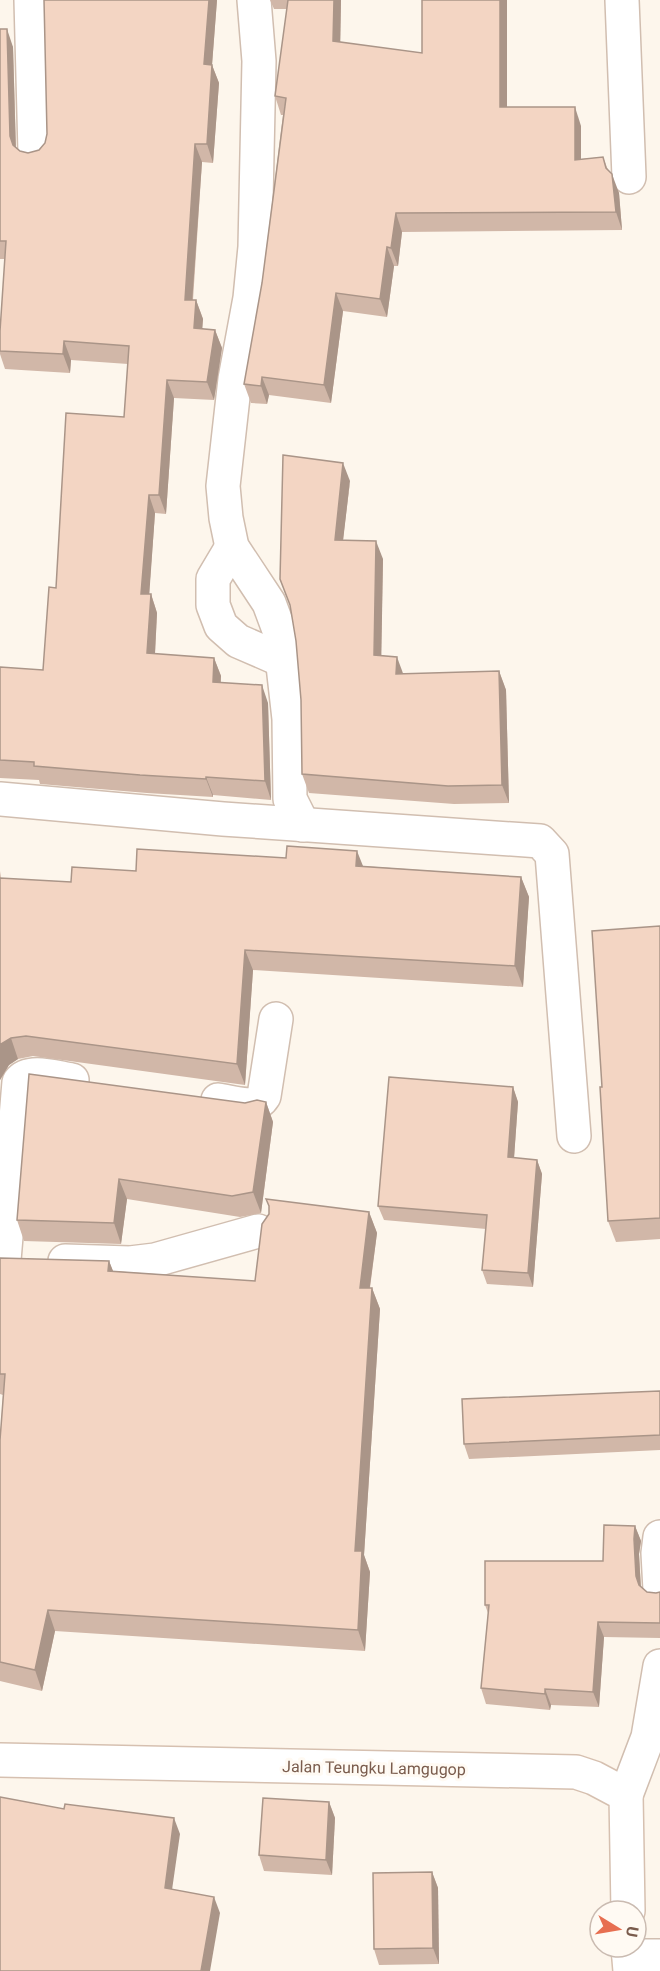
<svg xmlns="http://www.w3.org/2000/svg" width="660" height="1971" viewBox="0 0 660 1971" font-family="Roboto,sans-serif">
<rect width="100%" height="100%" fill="#fdf6ec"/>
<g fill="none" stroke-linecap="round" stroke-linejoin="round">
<defs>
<g id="street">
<path d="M31 0 35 153"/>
<path d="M254 0 259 61 255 247 250 298 235 379 223 486 226 518 232 547 269 603 279 630 289 719 290 799 303 825"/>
<path d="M622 0 629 177"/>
<path d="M232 547 213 579V605L221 626 238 641 284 661"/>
<path d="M0 799 223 819 540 841 552 854 574 1136"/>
<path d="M218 1100C233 1102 255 1111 264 1096L276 1019"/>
<path d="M4 1260 19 1082C29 1068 57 1078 72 1080"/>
<path d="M65 1261 130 1263 155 1260 258 1231"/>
<path d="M660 1537 658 1553 660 1590"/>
<path d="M626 1795 648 1737 660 1666"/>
<path d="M629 1956H660"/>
</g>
<g id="secondary">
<path d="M0 1760 576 1772 594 1778 626 1795 628 1911"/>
<path d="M628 1947 630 1971"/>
</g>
</defs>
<!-- street casing -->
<use href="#street" stroke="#d1beb0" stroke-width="36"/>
<!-- secondary casing -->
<use href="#secondary" stroke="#d6c0b0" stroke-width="36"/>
<!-- street -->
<use href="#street" stroke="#fff" stroke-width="33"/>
<!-- secondary -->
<use href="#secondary" stroke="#fff" stroke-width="33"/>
</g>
<!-- wall -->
<g fill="#d1b7a8">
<path d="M217 0 212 65 219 83 213 163 202 162 193 300H196L203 319 202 329 215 330 222 348 214 400 174 398 166 514 155 513 149 594H151L157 613 155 654 214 658 221 676V682L268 703 271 800 213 795V797L147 793 40 784 39 780 0 778V667L43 670 56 588 124 417 128 364 71 360 70 373 5 369 0 354V331L5 259H0V29L13 47 16 148 20 151 28 153 39 150Z"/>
<path d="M270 0H341L340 42 422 53V0H507V107L581 126V159L603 157 608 170 619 193 622 230 402 232 398 266H394L387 317 343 311 331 403 269 395 267 404 251 403 244 384 262 283 283 115H281L275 96 287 9H274Z"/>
<path d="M350 481 343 540 383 559 381 656 403 674 499 671 506 690 509 803 454 804 309 793 302 774Z"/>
<path d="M363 866 521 877 529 897 523 987 253 970 245 1085 33 1056 18 1059 9 1065 0 1080V871L1 878 71 882 136 871Z"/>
<path d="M660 926V1239L616 1242 608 1221 602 1087Z"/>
<path d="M513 1087 518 1102 514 1158 537 1160 542 1174 533 1287 487 1284 482 1270 486 1229 384 1220 378 1206Z"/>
<path d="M266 1102 273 1122 261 1213 240 1217 127 1199 121 1244 24 1241 17 1220 245 1103Z"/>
<path d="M369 1212 377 1233 370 1288H372L380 1309 364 1555 370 1572 365 1651 55 1631 42 1691 0 1681V1440L3 1395 0 1394V1258L109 1261 113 1271 255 1281Z"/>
<path d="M660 1391V1450L469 1459 464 1444Z"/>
<path d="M635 1526 641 1541 639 1554 641 1587 647 1592 656 1593 660 1592V1638L604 1637 599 1707 551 1705 550 1710 486 1704 481 1688 488 1613 485 1605 603 1561Z"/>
<path d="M329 1802 335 1818 332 1875 264 1871 259 1855Z"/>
<path d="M432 1872 438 1888 439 1964 379 1965 374 1949Z"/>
</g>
<!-- shaded-wall -->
<g fill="#aa9588">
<path d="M209 0H217L212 65 219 83 213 163 207 144 204 64Z"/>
<path d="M334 0H341L340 59 333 41Z"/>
<path d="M500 0H507V126L500 107Z"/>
<path d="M7 29 13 47 16 154 10 136Z"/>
<path d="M575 107 581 126V178L575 160Z"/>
<path d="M195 144 202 162 191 318 185 300Z"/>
<path d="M612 174 619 193 622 230 616 212Z"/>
<path d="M396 213 402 232 398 266 391 248Z"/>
<path d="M387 247 394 266 387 317 380 299Z"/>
<path d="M336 293 343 311 331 403 324 385Z"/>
<path d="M196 300 203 319 201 346 194 328Z"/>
<path d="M215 330 222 348 214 400 207 382Z"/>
<path d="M64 341 71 360 70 373 63 354Z"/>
<path d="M262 377 269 395 267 404 261 386Z"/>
<path d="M167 380 174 398 166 514 159 495Z"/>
<path d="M343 463 350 481 341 558 335 540Z"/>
<path d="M149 495 155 513 148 612 141 594Z"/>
<path d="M376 541 383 559 381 674 374 655Z"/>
<path d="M151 594 157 613 154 672 147 653Z"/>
<path d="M397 657 404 676 396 674Z"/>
<path d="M214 658 221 676 219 700 213 682Z"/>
<path d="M499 671 506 690 509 803 502 785Z"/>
<path d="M262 685 268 703 271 800 265 781Z"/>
<path d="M206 777 213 795V797L206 779Z"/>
<path d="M357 851 365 871 356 866Z"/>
<path d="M521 877 529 897 523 987 515 966Z"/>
<path d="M245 950 253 970 245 1085 237 1064Z"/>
<path d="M11 1038 18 1059 9 1065 0 1080V1084V1047L1 1044Z"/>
<path d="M513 1087 518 1102 513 1172 508 1157Z"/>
<path d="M266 1102 273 1122 261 1213 253 1192Z"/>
<path d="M537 1160 542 1174 533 1287 528 1273Z"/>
<path d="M119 1179 127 1199 121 1244 114 1223Z"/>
<path d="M369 1212 377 1233 367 1308 360 1288Z"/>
<path d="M109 1261 117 1281 108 1271Z"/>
<path d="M372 1288 380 1309 364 1555 370 1572 365 1651 358 1630 355 1551Z"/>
<path d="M635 1526 641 1541 639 1554 641 1591 636 1576 634 1539Z"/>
<path d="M48 1610 55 1631 42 1691 35 1670Z"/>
<path d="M598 1622 604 1637 599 1707 593 1692Z"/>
<path d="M545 1689 551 1705 550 1710 545 1694Z"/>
<path d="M329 1802 335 1818 332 1875 326 1860Z"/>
<path d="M174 1818 180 1834 170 1904 165 1888Z"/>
<path d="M432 1872 438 1888 439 1964 433 1948Z"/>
<path d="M214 1897 220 1913 210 1971H201Z"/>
</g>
<!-- building -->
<g fill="#f3d5c3" stroke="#aa9588" stroke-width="1.5">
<path d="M44 0H209L204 64 212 65 207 144H195L185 300H196L194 328 215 330 207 382 167 380 159 495H149L141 594H151L147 653 214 658 213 682 262 685 265 781 206 777V779L140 775 34 766V762L0 760V667L43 670 49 587 56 588 66 413 124 417 129 346 64 341 63 354 0 351V331L6 241H0V29H7L10 136 13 145 20 151 28 153 39 150 45 143 47 134Z"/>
<path d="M288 0H334L333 41 422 53V0H500V107H575V160L603 157 606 168 612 174 616 212 396 213 391 248 387 247 380 299 336 293 324 385 262 377 261 386 244 384 262 283 286 98 275 96Z"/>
<path d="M283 455 343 463 335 540 376 541 374 655 397 657 396 674 499 671 502 785 448 786 302 774 301 700 296 641 290 605 280 579Z"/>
<path d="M287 846 357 851 356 866 521 877 515 966 245 950 237 1064 26 1036 11 1038 1 1044 0 1047V878L71 882 72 867 136 871 137 849 286 858Z"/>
<path d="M660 926V1218L608 1221 600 1087H602L592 931Z"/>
<path d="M29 1074 245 1103 257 1100 266 1102 253 1192 232 1196 119 1179 114 1223 17 1220Z"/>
<path d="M389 1077 513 1087 508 1157 537 1160 528 1273 482 1270 487 1215 378 1206Z"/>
<path d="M266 1199 369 1212 360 1288H372L355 1551H362L358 1630 48 1610 35 1670 0 1662V1440L5 1374H0V1258L109 1261 108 1271 255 1281 262 1224 269 1214V1206Z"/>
<path d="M660 1391V1435L464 1444 462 1399Z"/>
<path d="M604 1525 635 1526 634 1539 636 1576 639 1585 647 1592 656 1593 660 1592V1623L598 1622 593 1692 545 1689V1694L481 1688 489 1605H485V1561H603Z"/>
<path d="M0 1797 64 1809 65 1804 174 1818 165 1888 214 1897 201 1971H0Z"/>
<path d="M263 1798 329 1802 326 1860 259 1855Z"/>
<path d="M432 1872 433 1948 374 1949 373 1873Z"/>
</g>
<g text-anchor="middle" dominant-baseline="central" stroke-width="6" stroke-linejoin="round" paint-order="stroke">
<!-- street labels -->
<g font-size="16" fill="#7a5c4d" stroke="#fffaf3">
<text transform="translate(374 1768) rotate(1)">Jalan Teungku Lamgugop</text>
</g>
</g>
<!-- north arrow -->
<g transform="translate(618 1929) rotate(101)"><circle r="28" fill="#fffaf3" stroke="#cabbb1" stroke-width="1.5"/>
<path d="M0-4.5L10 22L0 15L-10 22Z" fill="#e76f51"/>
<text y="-9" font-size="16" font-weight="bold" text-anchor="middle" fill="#7a5c4d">U</text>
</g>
</svg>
